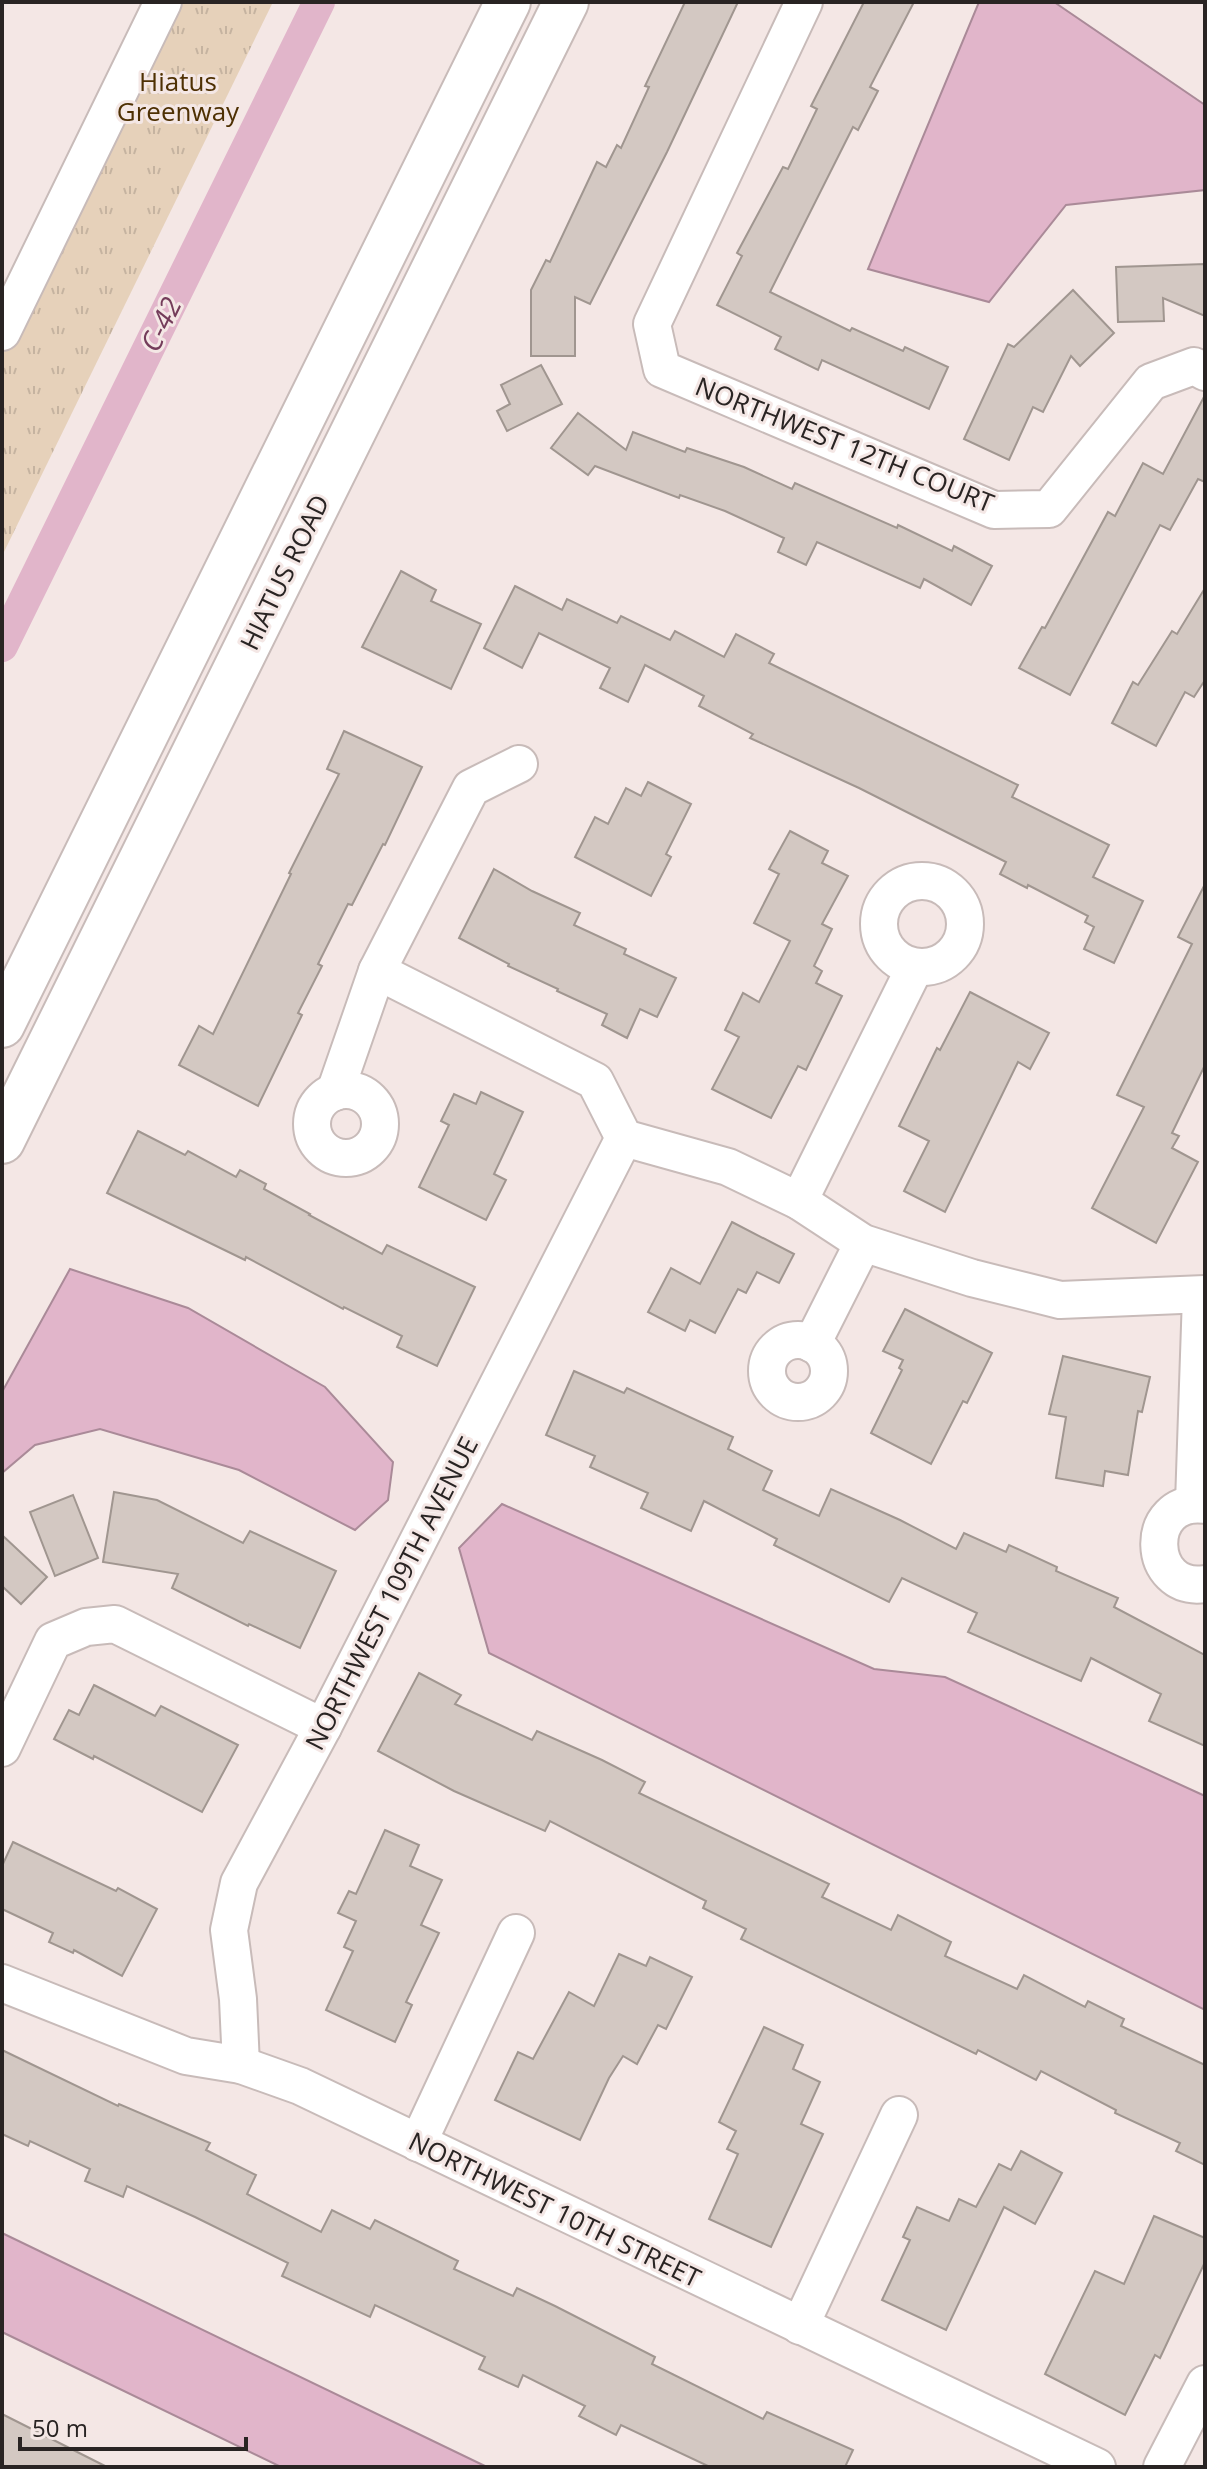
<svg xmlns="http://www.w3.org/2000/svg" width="1207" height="2469" viewBox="0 0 1207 2469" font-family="'Open Sans',sans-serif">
<defs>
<pattern id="park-tufts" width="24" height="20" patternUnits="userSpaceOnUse" patternTransform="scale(2)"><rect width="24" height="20" fill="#e6d1ba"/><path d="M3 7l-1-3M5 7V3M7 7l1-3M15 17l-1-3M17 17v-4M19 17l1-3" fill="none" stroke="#c5b3a0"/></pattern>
</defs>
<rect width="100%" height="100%" fill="#f4e7e5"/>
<!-- park -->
<path fill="url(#park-tufts)" d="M174 2H273L2 556V355Z"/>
<!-- water -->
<g fill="#e1b5ca" stroke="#aa8a98" stroke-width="2">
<path d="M979 2H1054L1205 105V190L1066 205 989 302 868 269Z"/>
<path d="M70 1269 188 1308 325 1387 393 1462 388 1500 355 1530 239 1470 100 1429 35 1445 2 1473V1392Z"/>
<path d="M502 1504 874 1669 945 1677 1205 1796V2010L489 1653 459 1548Z"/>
<path d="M2 2233 487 2467H281L2 2332Z"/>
</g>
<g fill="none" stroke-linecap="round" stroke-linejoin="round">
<!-- canal -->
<path stroke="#e1b5ca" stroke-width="32" d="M2 646 319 2"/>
</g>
<!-- building -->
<g fill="#d3c8c2" stroke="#a09690" stroke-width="2">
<path d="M685 2H738L667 152 590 304 575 297V356H531V290L546 260 550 262 597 162 606 167 617 145 621 148 649 87 645 86Z"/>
<path d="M864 2H914L870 87 878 91 858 130 853 127 770 292 850 331 852 328 903 351 905 347 948 367 929 409 822 360 818 370 775 349 781 337 717 305 742 256 737 253 783 167 788 169 817 109 811 106Z"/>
<path d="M1205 264V316L1163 298 1164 321 1118 322 1116 267Z"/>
<path d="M1073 290 1114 333 1080 366 1071 356 1043 412 1033 407 1009 460 964 439 1008 344 1014 347Z"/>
<path d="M541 365 562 404 507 431 497 411 510 404 501 385Z"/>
<path d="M1205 395V482L1198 479 1170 530 1160 525 1070 695 1019 668 1042 627 1045 628 1108 512 1115 516 1143 463 1163 474Z"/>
<path d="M578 413 626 450 633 432 685 452 687 448 744 467 792 489 795 483 897 528 898 525 952 551 954 546 992 566 971 605 924 579 920 588 817 542 806 565 778 552 784 538 725 511 680 495 679 498 595 466 588 475 551 448Z"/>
<path d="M401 571 436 590 431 601 481 624 451 689 362 647Z"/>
<path d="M515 586 562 610 567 599 617 623 621 616 670 640 675 631 724 657 736 634 774 654 769 663 1018 785 1012 797 1109 845 1093 877 1143 901 1114 963 1084 949 1094 927 1085 922 1088 916 1028 885 1027 888 1000 874 1006 862 859 788 750 738 753 734 699 706 704 696 645 665 628 702 600 688 610 668 539 633 522 668 484 648Z"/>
<path d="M1205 588V680L1194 697 1185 692 1156 746 1112 723 1133 682 1138 685 1172 631 1177 634Z"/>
<path d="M344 731 422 767 385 845 383 844 352 905 348 904 318 964 322 966 298 1013 302 1015 258 1106 179 1065 199 1026 213 1034 291 874 289 873 339 774 327 769Z"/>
<path d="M648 782 691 804 666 854 671 857 651 896 575 857 595 817 608 824 626 788 641 796Z"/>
<path d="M790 831 828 851 822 863 848 876 822 924 832 929 814 966 822 971 816 983 842 996 806 1070 798 1066 771 1118 712 1089 739 1037 725 1030 743 993 759 1002 790 941 754 923 779 874 769 869Z"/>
<path d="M494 869 532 891 580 913 574 925 626 949 624 954 676 978 657 1017 640 1009 627 1038 602 1025 607 1014 557 991 558 989 508 966 509 964 459 938Z"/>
<path d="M1205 884V1065L1172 1133 1179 1136 1172 1148 1198 1162 1156 1243 1092 1208 1144 1107 1117 1095 1192 944 1178 937Z"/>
<path d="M970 992 1049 1033 1030 1069 1018 1062 945 1212 904 1191 929 1141 899 1126 937 1048 940 1050Z"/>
<path d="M481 1092 523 1112 494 1174 506 1180 486 1220 419 1187 449 1125 441 1121 454 1094 476 1104Z"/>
<path d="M138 1131 185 1155 188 1151 236 1177 240 1170 266 1184 264 1189 310 1214 309 1215 382 1254 387 1245 475 1287 437 1366 397 1347 402 1336 344 1307 343 1309 246 1257 245 1260 107 1193Z"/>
<path d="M732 1222 794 1254 779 1283 757 1272 746 1293 738 1289 715 1333 690 1320 685 1331 648 1312 671 1268 700 1284Z"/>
<path d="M905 1309 992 1353 967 1403 963 1401 931 1464 871 1433 902 1370 899 1368 903 1360 883 1351Z"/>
<path d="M1063 1356 1150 1377 1142 1412 1138 1411 1128 1475 1105 1471 1103 1486 1056 1478 1066 1417 1049 1414Z"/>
<path d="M574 1371 624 1393 627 1388 733 1437 728 1449 772 1471 763 1490 819 1516 831 1489 900 1520 956 1549 964 1533 1006 1552 1009 1545 1057 1567 1056 1571 1118 1598 1114 1607 1205 1655V1746L1149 1721 1161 1694 1091 1658 1081 1681 968 1632 977 1613 902 1578 889 1602 774 1545 777 1539 704 1501 691 1531 641 1508 648 1493 590 1467 595 1456 546 1435Z"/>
<path d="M114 1492 157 1500 243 1543 250 1531 336 1571 300 1648 249 1624 248 1626 172 1588 178 1574 103 1562Z"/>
<path d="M73 1495 98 1558 55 1576 30 1512Z"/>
<path d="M2 1535 47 1577 21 1604 2 1586Z"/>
<path d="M419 1673 461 1695 455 1704 532 1740 537 1731 602 1760 645 1782 639 1793 829 1884 822 1897 891 1930 898 1915 951 1942 945 1956 1017 1989 1024 1975 1085 2007 1088 2001 1124 2019 1121 2026 1205 2065V2165L1176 2151 1180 2143 1115 2113 1116 2110 1041 2071 1036 2080 978 2050 976 2054 741 1939 746 1929 703 1908 706 1901 550 1821 545 1831 454 1791 378 1751Z"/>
<path d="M94 1685 155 1716 161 1706 238 1745 202 1812 94 1756 93 1759 54 1739 69 1710 79 1715Z"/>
<path d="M385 1830 419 1845 410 1866 442 1880 421 1925 439 1933 406 2002 412 2005 395 2042 326 2010 353 1951 344 1947 356 1921 338 1913 349 1891 356 1894Z"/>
<path d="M13 1842 116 1891 118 1888 157 1909 122 1976 74 1950 73 1953 49 1942 53 1933 2 1909V1866Z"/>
<path d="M619 1954 646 1966 650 1957 692 1977 666 2029 658 2025 637 2064 623 2056 609 2078 580 2140 495 2100 518 2052 533 2059 569 1992 594 2006Z"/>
<path d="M764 2027 803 2045 793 2069 820 2082 801 2124 823 2134 771 2247 709 2219 738 2154 727 2149 736 2131 719 2122Z"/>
<path d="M2 2050 118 2106 119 2104 210 2143 206 2150 256 2175 247 2194 321 2232 332 2210 370 2229 375 2220 458 2261 454 2269 513 2296 517 2288 555 2306 655 2357 652 2364 763 2419 767 2412 853 2450 845 2467H710L621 2425 616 2435 579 2416 585 2406 523 2375 518 2387 479 2369 485 2357 375 2305 370 2317 282 2276 288 2263 195 2217 127 2186 123 2197 85 2181 90 2169 30 2141 28 2146 2 2134Z"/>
<path d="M1021 2151 1062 2173 1035 2224 1004 2207 946 2330 882 2300 910 2240 903 2237 917 2207 949 2221 959 2199 976 2207 999 2164 1011 2170Z"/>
<path d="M1154 2216 1205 2238V2262L1160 2358 1155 2355 1125 2415 1045 2374 1095 2271 1124 2284Z"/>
<path d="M2 2414 107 2467H2Z"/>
</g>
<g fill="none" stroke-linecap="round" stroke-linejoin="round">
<defs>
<g id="minor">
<path d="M804 2 652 324 662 369 994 510 1049 509 1151 382 1194 366 1205 372"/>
<path d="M2 332 163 2"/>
<circle cx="922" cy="924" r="43"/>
<path d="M377 971 595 1081 624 1138 728 1167 799 1201 863 1243 972 1278 1060 1300 1205 1294"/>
<circle cx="346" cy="1124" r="34"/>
<path d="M335 1092 377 971 471 788 519 764"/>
<path d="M799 1201 915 967"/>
<circle cx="798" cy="1371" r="31"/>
<path d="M812 1344 863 1243"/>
<path d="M1194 1503 1201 1296"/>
<path d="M1205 1505C1142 1497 1146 1593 1205 1584"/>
<path d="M2 1748 53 1641 86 1627 115 1624 323 1727"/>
<path d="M2 1983 186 2056 241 2065 300 2086 1097 2467"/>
<path d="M241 2065 238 1999 229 1930 239 1883 323 1727 624 1138"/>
<path d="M418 2143 516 1933"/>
<path d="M800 2326 899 2115"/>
<path d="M1162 2467 1205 2384"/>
</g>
<g id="secondary">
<path d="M2 1025 508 2"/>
<path d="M2 1141 566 2"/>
</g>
</defs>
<!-- minor casing -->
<use href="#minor" stroke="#c8bbb9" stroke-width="40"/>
<!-- secondary casing -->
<use href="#secondary" stroke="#c8bbb9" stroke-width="48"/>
<!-- minor -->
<use href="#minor" stroke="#fff" stroke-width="36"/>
<!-- secondary -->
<use href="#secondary" stroke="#fff" stroke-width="44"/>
</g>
<g text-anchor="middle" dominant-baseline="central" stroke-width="6" stroke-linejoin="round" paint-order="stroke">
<!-- park labels -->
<g font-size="26" fill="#4e3003" stroke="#f4e7e5">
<text x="178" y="81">Hiatus<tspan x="178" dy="30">Greenway</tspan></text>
</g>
<!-- street labels -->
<g font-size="26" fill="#292423" stroke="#f4e7e5">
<text transform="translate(845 444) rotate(22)">NORTHWEST 12TH COURT</text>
<text transform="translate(284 572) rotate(-64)">HIATUS ROAD</text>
<text transform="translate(391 1593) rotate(-63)">NORTHWEST 109TH AVENUE</text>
<text transform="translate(555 2209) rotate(26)">NORTHWEST 10TH STREET</text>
</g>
<!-- water labels -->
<g font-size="28" font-style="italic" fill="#743c5a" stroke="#f4e7e5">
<text transform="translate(160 324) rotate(-64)">C-42</text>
</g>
</g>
<!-- border -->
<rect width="1207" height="2469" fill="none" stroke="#292423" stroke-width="8"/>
<!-- scale -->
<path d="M20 2437v12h226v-12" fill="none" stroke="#292423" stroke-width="4"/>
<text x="32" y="2437" font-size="24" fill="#292423" stroke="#f4e7e5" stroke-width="6" paint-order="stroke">50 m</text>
</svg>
